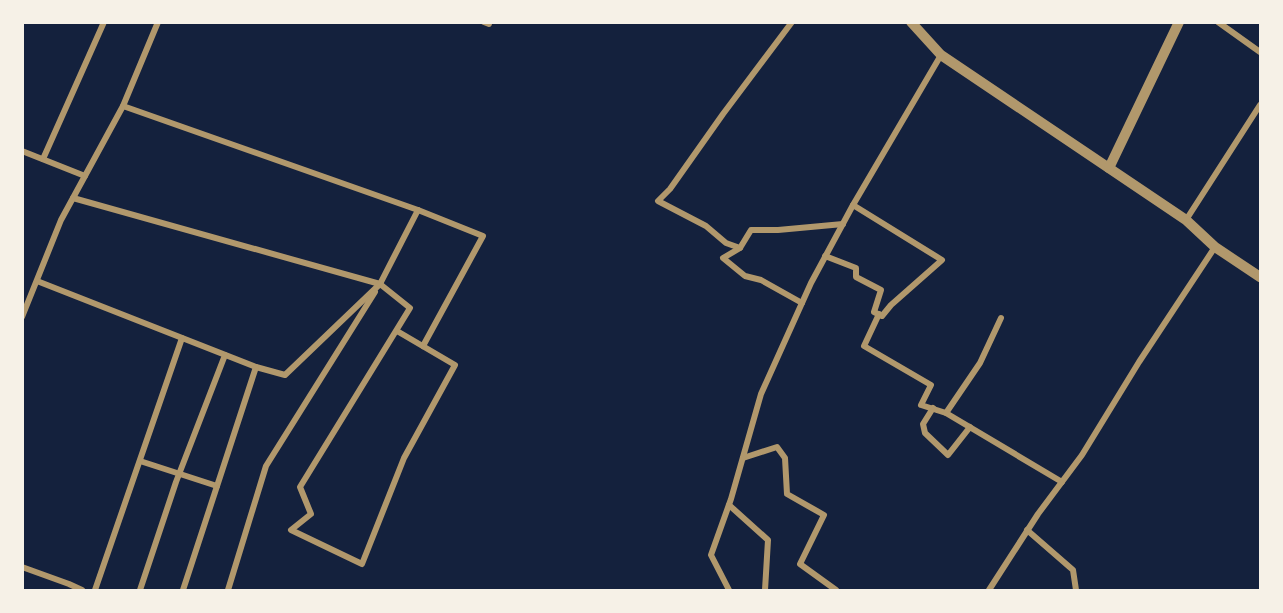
<svg xmlns="http://www.w3.org/2000/svg" width="1283" height="613" viewBox="0 0 1283 613" font-family="Manrope,sans-serif">
<rect width="100%" height="100%" fill="#14213d"/>
<g fill="none" stroke-linecap="round" stroke-linejoin="round">
<!-- minor -->
<g stroke="#b1986c" stroke-width="6">
<path d="M484 22 489 24"/>
<path d="M792 22 723 114 670 189 658 201 706 226 726 243 740 248 751 230H778L843 224"/>
<path d="M1218 22 1260 52"/>
<path d="M22 151 85 176"/>
<path d="M43 159 104 22"/>
<path d="M73 198 380 284 418 210 123 106"/>
<path d="M418 210 483 236 423 346"/>
<path d="M1186 220 1260 105"/>
<path d="M740 248 723 258 745 276 761 280 802 303"/>
<path d="M825 256 856 268V277L881 290 874 312 882 316 891 305 942 260 853 205"/>
<path d="M37 281 256 367 285 375 380 284"/>
<path d="M380 284 410 308 300 487 311 514 291 530 362 564 404 458 455 365 397 331"/>
<path d="M879 314 864 346 931 385 921 405 946 413 980 363 1001 318"/>
<path d="M22 317 61 220 123 106 158 22"/>
<path d="M933 408 923 424 925 433 948 455 970 427"/>
<path d="M946 413 1062 482"/>
<path d="M743 458 777 447 785 458 787 494 824 515 800 564 836 590"/>
<path d="M140 461 217 486"/>
<path d="M729 505 768 540 765 590"/>
<path d="M1027 530 1073 570 1076 590"/>
<path d="M22 567 69 584 82 590"/>
<path d="M95 590 182 338"/>
<path d="M140 590 176 482 225 355"/>
<path d="M183 590 256 367"/>
<path d="M228 590 266 466 375 292"/>
<path d="M729 590 711 555 731 499 761 394 811 283 853 205 941 55"/>
<path d="M989 590 1038 514 1082 455 1139 362 1215 247"/>
</g>
<!-- tertiary -->
<g stroke="#b1986c" stroke-width="10">
<path d="M911 22 941 55 1186 220 1215 247 1260 277"/>
<path d="M1109 168 1179 22"/>
</g>
</g>
<!-- border -->
<rect width="1283" height="613" fill="none" stroke="#f6f1e7" stroke-width="48"/>
</svg>
